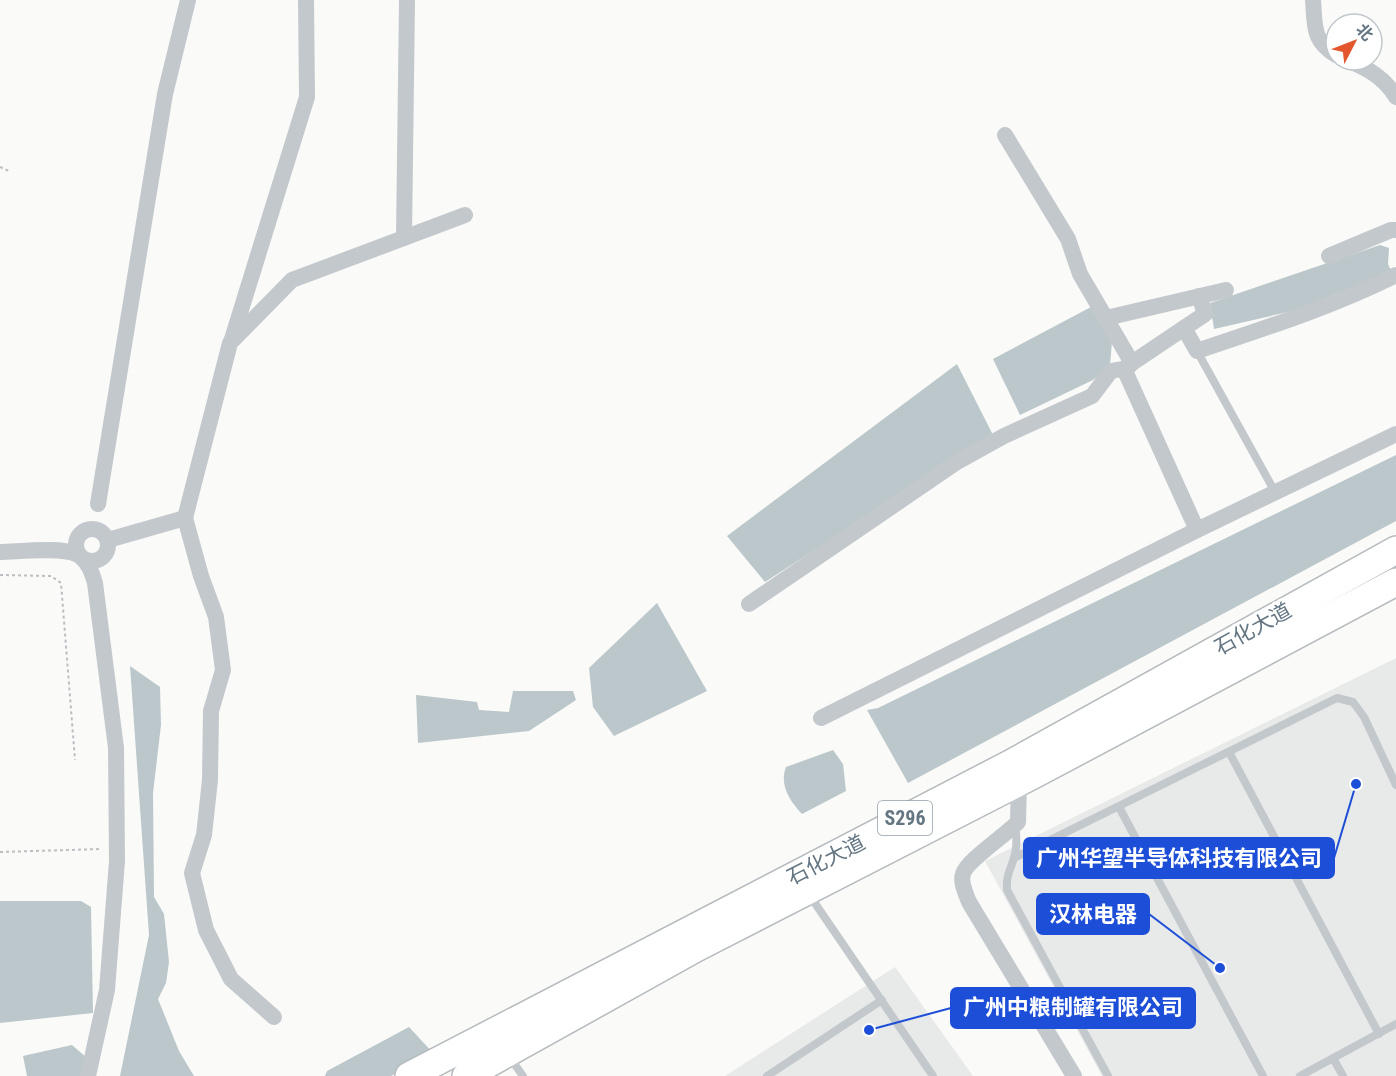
<svg xmlns="http://www.w3.org/2000/svg" width="1396" height="1076" viewBox="0 0 1396 1076" font-family="'Roboto Condensed','Noto Sans SC',sans-serif">
<rect width="100%" height="100%" fill="#fafaf8"/>
<!-- built -->
<g fill="#e8e9e9">
<path d="M1396 658V1076H1102L985 861Z"/>
<path d="M895 967 973 1076H725Z"/>
</g>
<!-- water -->
<g fill="#bbc7cb">
<path d="M1380 245 1389 248 1388 264 1393 275 1327 303 1214 329 1210 303Z"/>
<path d="M1091 307 1112 341 1110 366 1093 380 1020 415 993 359Z"/>
<path d="M957 364 993 435 765 582 727 536Z"/>
<path d="M1396 455V521L908 783 867 710 878 708Z"/>
<path d="M657 603 707 691 614 736 593 707 589 668Z"/>
<path d="M130 666 160 687 161 725 153 793 154 897 164 914 169 962 166 983 158 999 179 1051 194 1076H120L149 935Z"/>
<path d="M513 691H573L576 700 529 731 418 743 416 695 477 702 479 710 509 712Z"/>
<path d="M833 750 843 764 846 791 802 814C790 801 779 785 786 767Z"/>
<path d="M0 901H81L91 907 93 1013 0 1023Z"/>
<path d="M409 1027 433 1053 391 1076H325L327 1071Z"/>
<path d="M72 1045 87 1058 85 1076H27L23 1056Z"/>
</g>
<g fill="none" stroke-linecap="round" stroke-linejoin="round">
<defs>
<g id="primary">
<path d="M409 1076 1010 764 1396 550"/>
<path d="M466 1076 696 948 1035 774 1396 582"/>
</g>
</defs>
<!-- primary casing -->
<use href="#primary" stroke="#b5babe" stroke-width="30"/>
<!-- path -->
<g stroke="#bbbfc2" stroke-width="2" stroke-dasharray="3 3" stroke-linecap="butt">
<path d="M0 167 9 171"/>
<path d="M0 575 51 576 61 583 75 760"/>
<path d="M0 852 102 849"/>
</g>
<!-- service -->
<g stroke="#c3c8cc" stroke-width="8">
<path d="M1197 351 1275 492"/>
<path d="M1229 752 1379 1034"/>
<path d="M1119 807 1263 1076"/>
<path d="M1015 826C1017 837 1017 850 1013 861 1009 872 1006 878 1007 890L1108 1076"/>
<path d="M1014 858 1337 698 1353 702 1364 717 1396 785"/>
<path d="M808 893 933 1076"/>
<path d="M508 1055 523 1076"/>
<path d="M1333 1058 1343 1076"/>
<path d="M767 1076 882 1000"/>
<path d="M1300 1076 1396 1024"/>
</g>
<!-- minor -->
<g stroke="#c3c8cc" stroke-width="16">
<path d="M1313 0C1315 26 1312 40 1336 55"/>
<path d="M1347 60C1367 68 1385 78 1396 97"/>
<path d="M1005 135 1068 239 1080 274 1132 363"/>
<path d="M404 238 407 0"/>
<path d="M1329 256 1391 230H1396"/>
<path d="M1106 318 1226 290"/>
<path d="M1184 328 1197 351C1265 328 1332 307 1396 275"/>
<path d="M232 339 307 97 306 0"/>
<path d="M98 504 165 94 188 0"/>
<path d="M185 518 230 343 292 280 465 215"/>
<circle cx="92" cy="545" r="16"/>
<path d="M1197 530 1125 371 1132 363 1205 314 1199 296"/>
<path d="M108 540 185 518 201 576 216 617 223 670 211 711 210 780 204 835 192 873 206 930 231 979 274 1017"/>
<path d="M0 552C18 552 68 545 81 557 89 564 92 573 95 583L116 748 117 861 107 990 88 1076"/>
<path d="M749 604 957 462 1004 436 1092 396 1111 371 1122 369 1125 371"/>
<path d="M821 718 1197 530 1396 434"/>
<path d="M1016 776 1019 782 1018 822C1006 835 966 861 963 874 960 882 966 894 969 902L1074 1076"/>
</g>
<!-- primary -->
<use href="#primary" stroke="#fff" stroke-width="27"/>
</g>
<g text-anchor="middle" dominant-baseline="central" stroke-width="6" stroke-linejoin="round" paint-order="stroke">
<!-- shield labels -->
<rect fill="#fff" stroke="#939fa8" stroke-width="1.5" x="878" y="801" width="54" height="34" rx="4.5"/>
<g font-size="20" font-weight="bold" fill="#657683">
<text x="905" y="818">S296</text>
</g>
<!-- street labels -->
<g font-size="21" fill="#657683" stroke="#fff">
<text transform="translate(1253 629) rotate(-29)">石化大道</text>
<text transform="translate(826 860) rotate(-27)">石化大道</text>
</g>
</g>
<!-- callouts -->
<path fill="none" stroke="#1d4ed8" stroke-width="2" d="M1356 784L1334 858M1220 968L1149 914M869 1030L951 1008"/>
<g fill="#1d4ed8" stroke="#fff" stroke-width="2">
<circle cx="1356" cy="784" r="6"/>
<circle cx="1220" cy="968" r="6"/>
<circle cx="869" cy="1030" r="6"/>
</g>
<g fill="#1d4ed8" stroke="#1d4ed8" stroke-width="2">
<rect x="1024" y="838" width="310" height="40" rx="6"/>
<rect x="1037" y="894" width="112" height="40" rx="6"/>
<rect x="951" y="988" width="244" height="40" rx="6"/>
</g>
<g font-size="22" text-anchor="middle" font-weight="bold" fill="#fff">
<text x="1179" y="866">广州华望半导体科技有限公司</text>
<text x="1093" y="922">汉林电器</text>
<text x="1073" y="1015">广州中粮制罐有限公司</text>
</g>
<!-- north arrow -->
<g transform="translate(1354 42) rotate(48)"><circle r="28" fill="#ffffff" stroke="#c1c8cd" stroke-width="1.5"/>
<path d="M0-4.5L10 22L0 15L-10 22Z" fill="#e4572e"/>
<text y="-9" font-size="16" font-weight="bold" text-anchor="middle" fill="#657683">北</text>
</g>
</svg>
